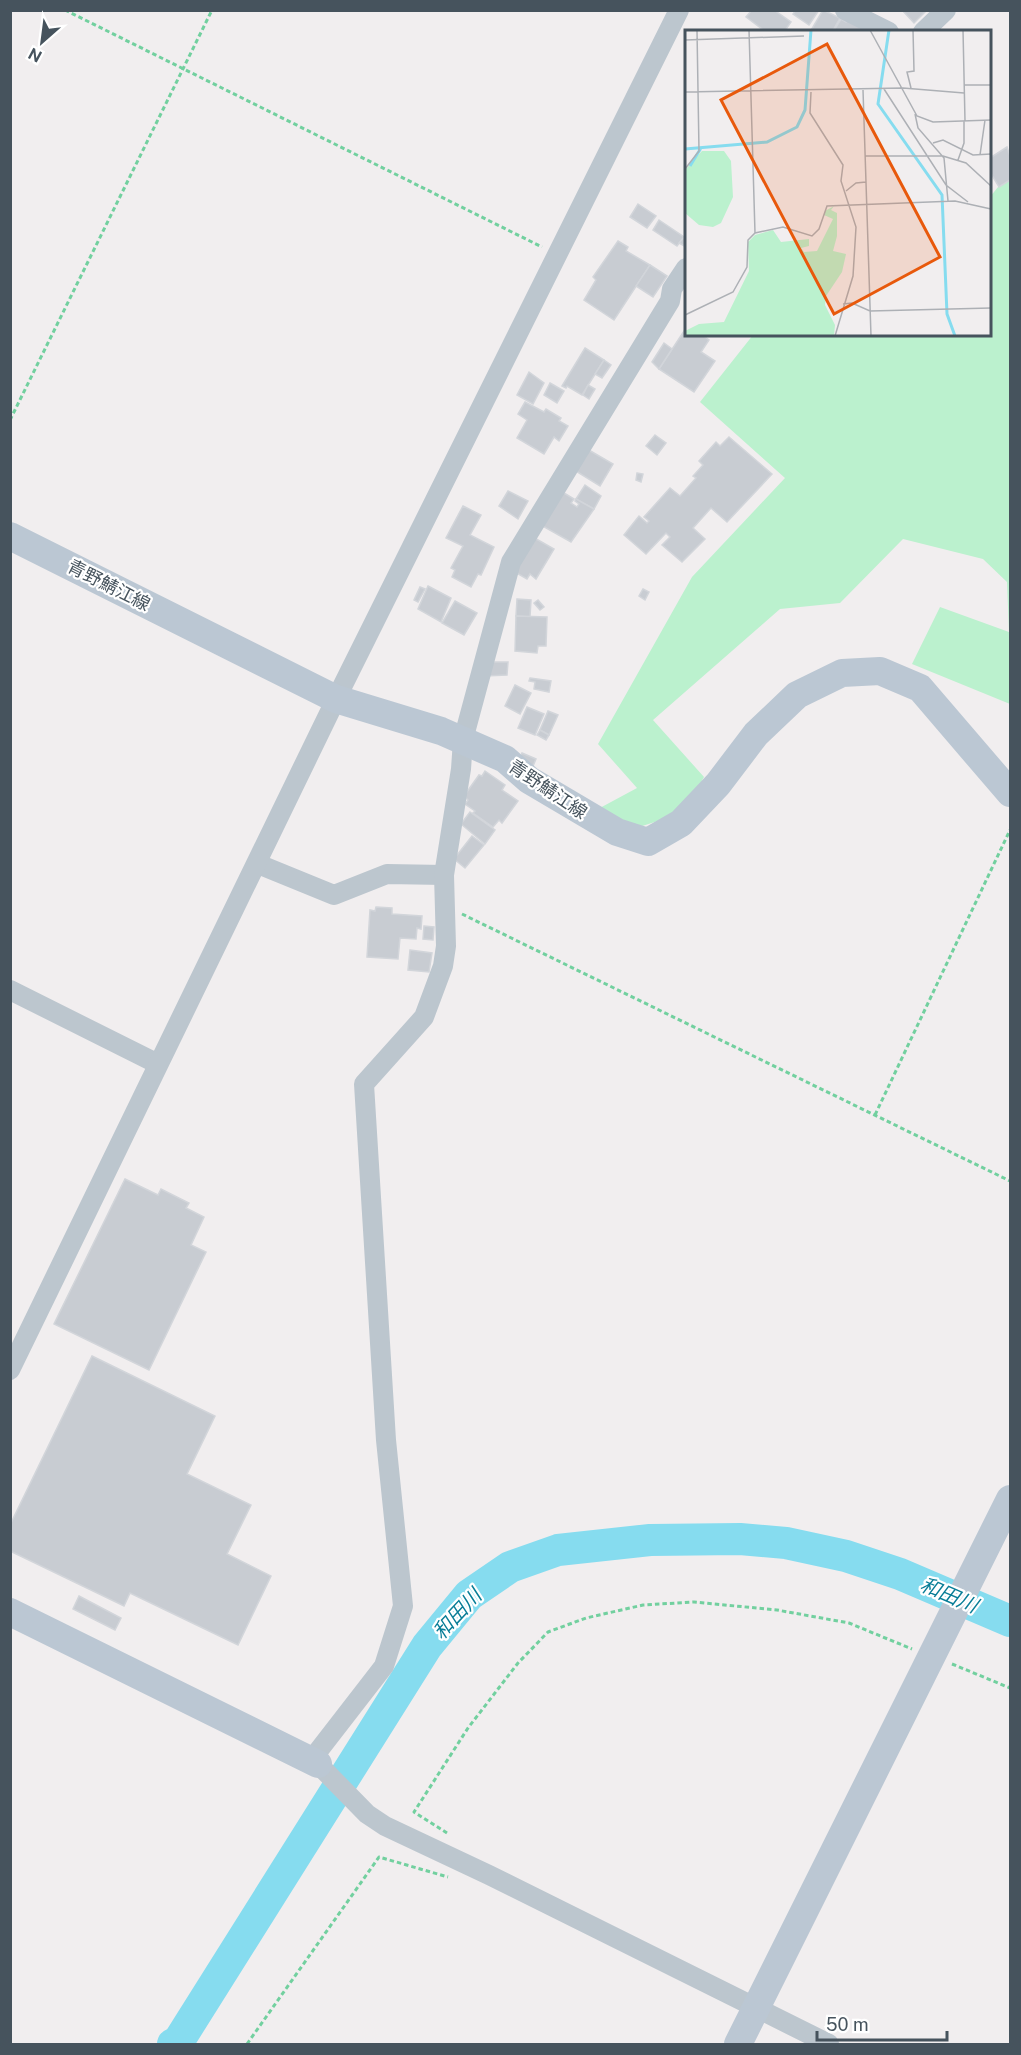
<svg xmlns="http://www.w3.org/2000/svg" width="1021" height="2055" viewBox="0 0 1021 2055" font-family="'Public Sans','Noto Sans JP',sans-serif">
<rect width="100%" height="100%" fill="#f1eeef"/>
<!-- green -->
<path fill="#bbf1ce" d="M1010 172V704L912 664 940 607 1009 632 1007 582 983 559 903 539 840 603 780 609 653 720 704 777 683 813 636 828 598 809 637 788 598 744 692 577 785 478 700 402 753 335 990 334V197Z"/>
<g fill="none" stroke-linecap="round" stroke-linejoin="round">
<!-- river -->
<path stroke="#86dcef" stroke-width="32" d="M173 2044 178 2042 427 1646 469 1595 510 1567 558 1550 650 1540 740 1539 786 1543 846 1556 900 1574 1010 1621"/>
</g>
<!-- building -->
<g fill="#c8ccd2" stroke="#d2d5da" stroke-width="1.5">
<path d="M752 10H774L791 22 784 32H766L746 17Z"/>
<path d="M796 10H819L809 25 793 14Z"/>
<path d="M823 10 840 18 832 32H810Z"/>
<path d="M902 10H927L914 23Z"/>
<path d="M841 19 846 22 848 20 862 29 860 32H833Z"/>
<path d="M1007 147 1010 156V180L999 187 990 172V158Z"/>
<path d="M638 204 656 216 647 228 630 217Z"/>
<path d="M659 220 684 237 677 246 653 230Z"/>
<path d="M684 237 686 238V247L679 243Z"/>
<path d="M618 241 628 247 626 251 650 265 614 320 584 300 596 280 593 277Z"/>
<path d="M650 265 667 276 653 297 636 286Z"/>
<path d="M686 328V334H701L709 340 701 352 715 361 694 392 659 369Z"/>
<path d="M664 343 672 349 659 369 652 362Z"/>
<path d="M585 348 604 360 582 395 567 386 566 388 562 386Z"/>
<path d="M604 360 611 365 602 378 595 374Z"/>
<path d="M529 372 544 383 533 404 517 395Z"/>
<path d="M550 383 564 391 557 403 544 395Z"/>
<path d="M588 385 595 389 589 399 583 395Z"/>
<path d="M525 402 544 412 546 409 561 418 559 421 568 426 559 441 554 437 544 454 517 438 527 420 518 414Z"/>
<path d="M655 435 666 443 657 455 646 446Z"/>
<path d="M729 437 772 474 727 522 711 508 693 528 705 539 682 562 662 545 670 537 666 533 646 554 624 535 639 516 647 523 649 521 644 517 670 488 680 496 696 478 693 476 703 465 699 461 716 442 720 446Z"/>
<path d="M587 449 613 464 600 486 571 468Z"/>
<path d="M637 473 643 474 641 482 636 480Z"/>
<path d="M585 485 601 496 594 509 576 499Z"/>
<path d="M559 490 574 499 571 503 577 507 579 504 575 501 576 499 594 509 571 542 539 524Z"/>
<path d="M508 491 528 501 518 519 499 506Z"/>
<path d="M463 506 481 515 470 535 494 547 481 575 478 574 471 587 452 577 455 570 451 568 463 546 446 538Z"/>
<path d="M531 536 554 549 536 579 530 574 527 579 513 571Z"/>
<path d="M428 586 451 598 441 622 418 609Z"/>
<path d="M420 587 425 589 418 602 414 600Z"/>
<path d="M643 589 649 592 645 600 639 596Z"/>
<path d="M517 599 531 600 530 617 516 616Z"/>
<path d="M538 600 544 607 540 610 534 603Z"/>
<path d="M455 601 477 613 464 635 442 623Z"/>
<path d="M516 616 547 617 546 646H538L537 653 515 651Z"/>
<path d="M484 662H508L507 675 485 676Z"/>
<path d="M530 678 551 681 549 692 534 689 535 682 529 681Z"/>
<path d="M515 685 531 693 520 714 505 706Z"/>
<path d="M527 707 544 714 535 735 518 728Z"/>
<path d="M548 711 558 715 549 735 540 730Z"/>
<path d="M540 730 549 735 546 740 537 735Z"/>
<path d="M522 753 536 759 533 766 519 760Z"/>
<path d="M485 771 505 785 502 790 518 801 502 823 499 820 493 827 473 813 475 811 465 804 468 800 464 796 479 775 482 776Z"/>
<path d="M470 812 495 830 485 844 461 824Z"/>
<path d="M472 836 484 845 465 868 454 859Z"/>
<path d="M376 907 392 908V914L422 916 421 929 417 928 416 939 400 938 398 959 367 957 370 910 375 911Z"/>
<path d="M424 926 434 927 433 940 423 939Z"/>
<path d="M410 950 432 953 429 972 408 970Z"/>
<path d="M125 1179 158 1195 161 1189 189 1203 186 1208 204 1217 191 1245 206 1252 149 1370 54 1324Z"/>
<path d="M92 1356 215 1416 187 1474 251 1505 227 1554 271 1576 238 1645 130 1593 124 1606 10 1551V1525Z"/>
<path d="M79 1596 121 1618 115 1630 73 1609Z"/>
</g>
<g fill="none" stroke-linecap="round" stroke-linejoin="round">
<!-- path -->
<g stroke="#72d09f" stroke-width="3" stroke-dasharray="4.5 3" stroke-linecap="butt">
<path d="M65 10 542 247"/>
<path d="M10 420 212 10"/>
<path d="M462 914 1010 1181"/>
<path d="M875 1115 1010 830"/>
<path d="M952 1664 1010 1688"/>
<path d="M447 1833 414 1812 468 1728 518 1663 548 1632 586 1618 643 1605 694 1602 777 1610 849 1623 912 1649"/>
<path d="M247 2044 379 1857 448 1877"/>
</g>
<!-- street -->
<g stroke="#bcc6ce" stroke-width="20">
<path d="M845 10 889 32"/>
<path d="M923 32 946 10"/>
<path d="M258 864 334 895 387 874 444 875"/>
<path d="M10 990 158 1064"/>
<path d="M10 1370 336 699 679 10"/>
<path d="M312 1759 384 1666 403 1606 386 1440 364 1084 424 1017 443 966 446 946 444 875 461 769 463 740 511 562 670 301 672 289 686 268"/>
<path d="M318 1764 367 1814 385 1826 489 1875 829 2044"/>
</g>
<!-- secondary -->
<g stroke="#bbc7d3" stroke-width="28">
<path d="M10 536 336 699 441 731 505 759 529 780 617 832 648 842 681 823 718 784 756 734 797 695 842 673 880 671 920 688 1010 793"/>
<path d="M10 1612 318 1764"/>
<path d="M738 2044 1010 1499"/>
</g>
</g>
<g text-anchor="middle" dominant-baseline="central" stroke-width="4.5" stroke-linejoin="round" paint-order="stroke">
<!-- street labels -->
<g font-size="18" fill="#46535d" stroke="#fff">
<text transform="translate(109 585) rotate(27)">青野鯖江線</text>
<text transform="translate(548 789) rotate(34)">青野鯖江線</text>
</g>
<!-- water labels -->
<g font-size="20" font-style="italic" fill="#087d97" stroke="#fff">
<text transform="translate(949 1595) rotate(23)">和田川</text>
<text transform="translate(457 1614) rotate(-47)">和田川</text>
</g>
</g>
<!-- overview -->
<g transform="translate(685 30)">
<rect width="306" height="306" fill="#f1eeef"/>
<path d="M17 121H39L46 131 48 167 36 193 28 197 14 195 0 183V140ZM149 176 146 180 152 183V206L148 221 161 224 157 242 141 266 140 275 150 295 149 306H0V301L14 294 39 292 64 241 63 212 70 205 88 200 96 212 124 209V216L116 218 119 222 132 221 148 189 139 185 140 181Z" fill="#bbf1ce"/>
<path fill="none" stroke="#86dcef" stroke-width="3" d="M204 0 193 74 257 165 262 284 270 306M0 119 82 112 112 97 120 80 126 0M5 136 16 118"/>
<path fill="none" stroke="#adb0b5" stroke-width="1.5" d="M64 0 70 203M185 0 232 86 248 92 306 90M278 0 280 91M0 10 119 6M279 55H306M226 58 222 42 229 41 228 0M199 59 261 155 283 172M178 60 186 306M0 62 218 58 279 63M126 62 125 83 158 135 156 151 171 197 168 246 150 306M230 84 233 98 259 128 263 171M248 113 258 110 288 125 306 124M295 125 300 90M180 126H258L281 133 306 156M273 130 279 113V91M0 139 14 121 12 0M161 161 171 153 181 152M158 274 167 273 185 281 306 278M0 285 48 262 62 237 63 210 70 203 98 197 127 206 134 199 142 176 270 171 306 179"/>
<path fill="#e8590c" fill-opacity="0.15" stroke="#e8590c" stroke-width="3" d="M142 14 255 227 149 284 36 70Z"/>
<rect width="306" height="306" fill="none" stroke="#46535d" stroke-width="3"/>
</g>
<!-- border -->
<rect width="1021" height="2055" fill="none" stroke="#46535d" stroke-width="24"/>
<!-- north arrow -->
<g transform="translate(42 42) rotate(208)" stroke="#ffffff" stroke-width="4.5" paint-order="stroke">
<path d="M0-4.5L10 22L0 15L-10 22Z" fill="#46535d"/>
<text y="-9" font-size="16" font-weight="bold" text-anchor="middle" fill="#46535d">N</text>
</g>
<!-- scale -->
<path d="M817 2031v9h130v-9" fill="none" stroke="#46535d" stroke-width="3"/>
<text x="826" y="2031" font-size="18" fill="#46535d" stroke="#ffffff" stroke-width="4.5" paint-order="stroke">50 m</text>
</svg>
